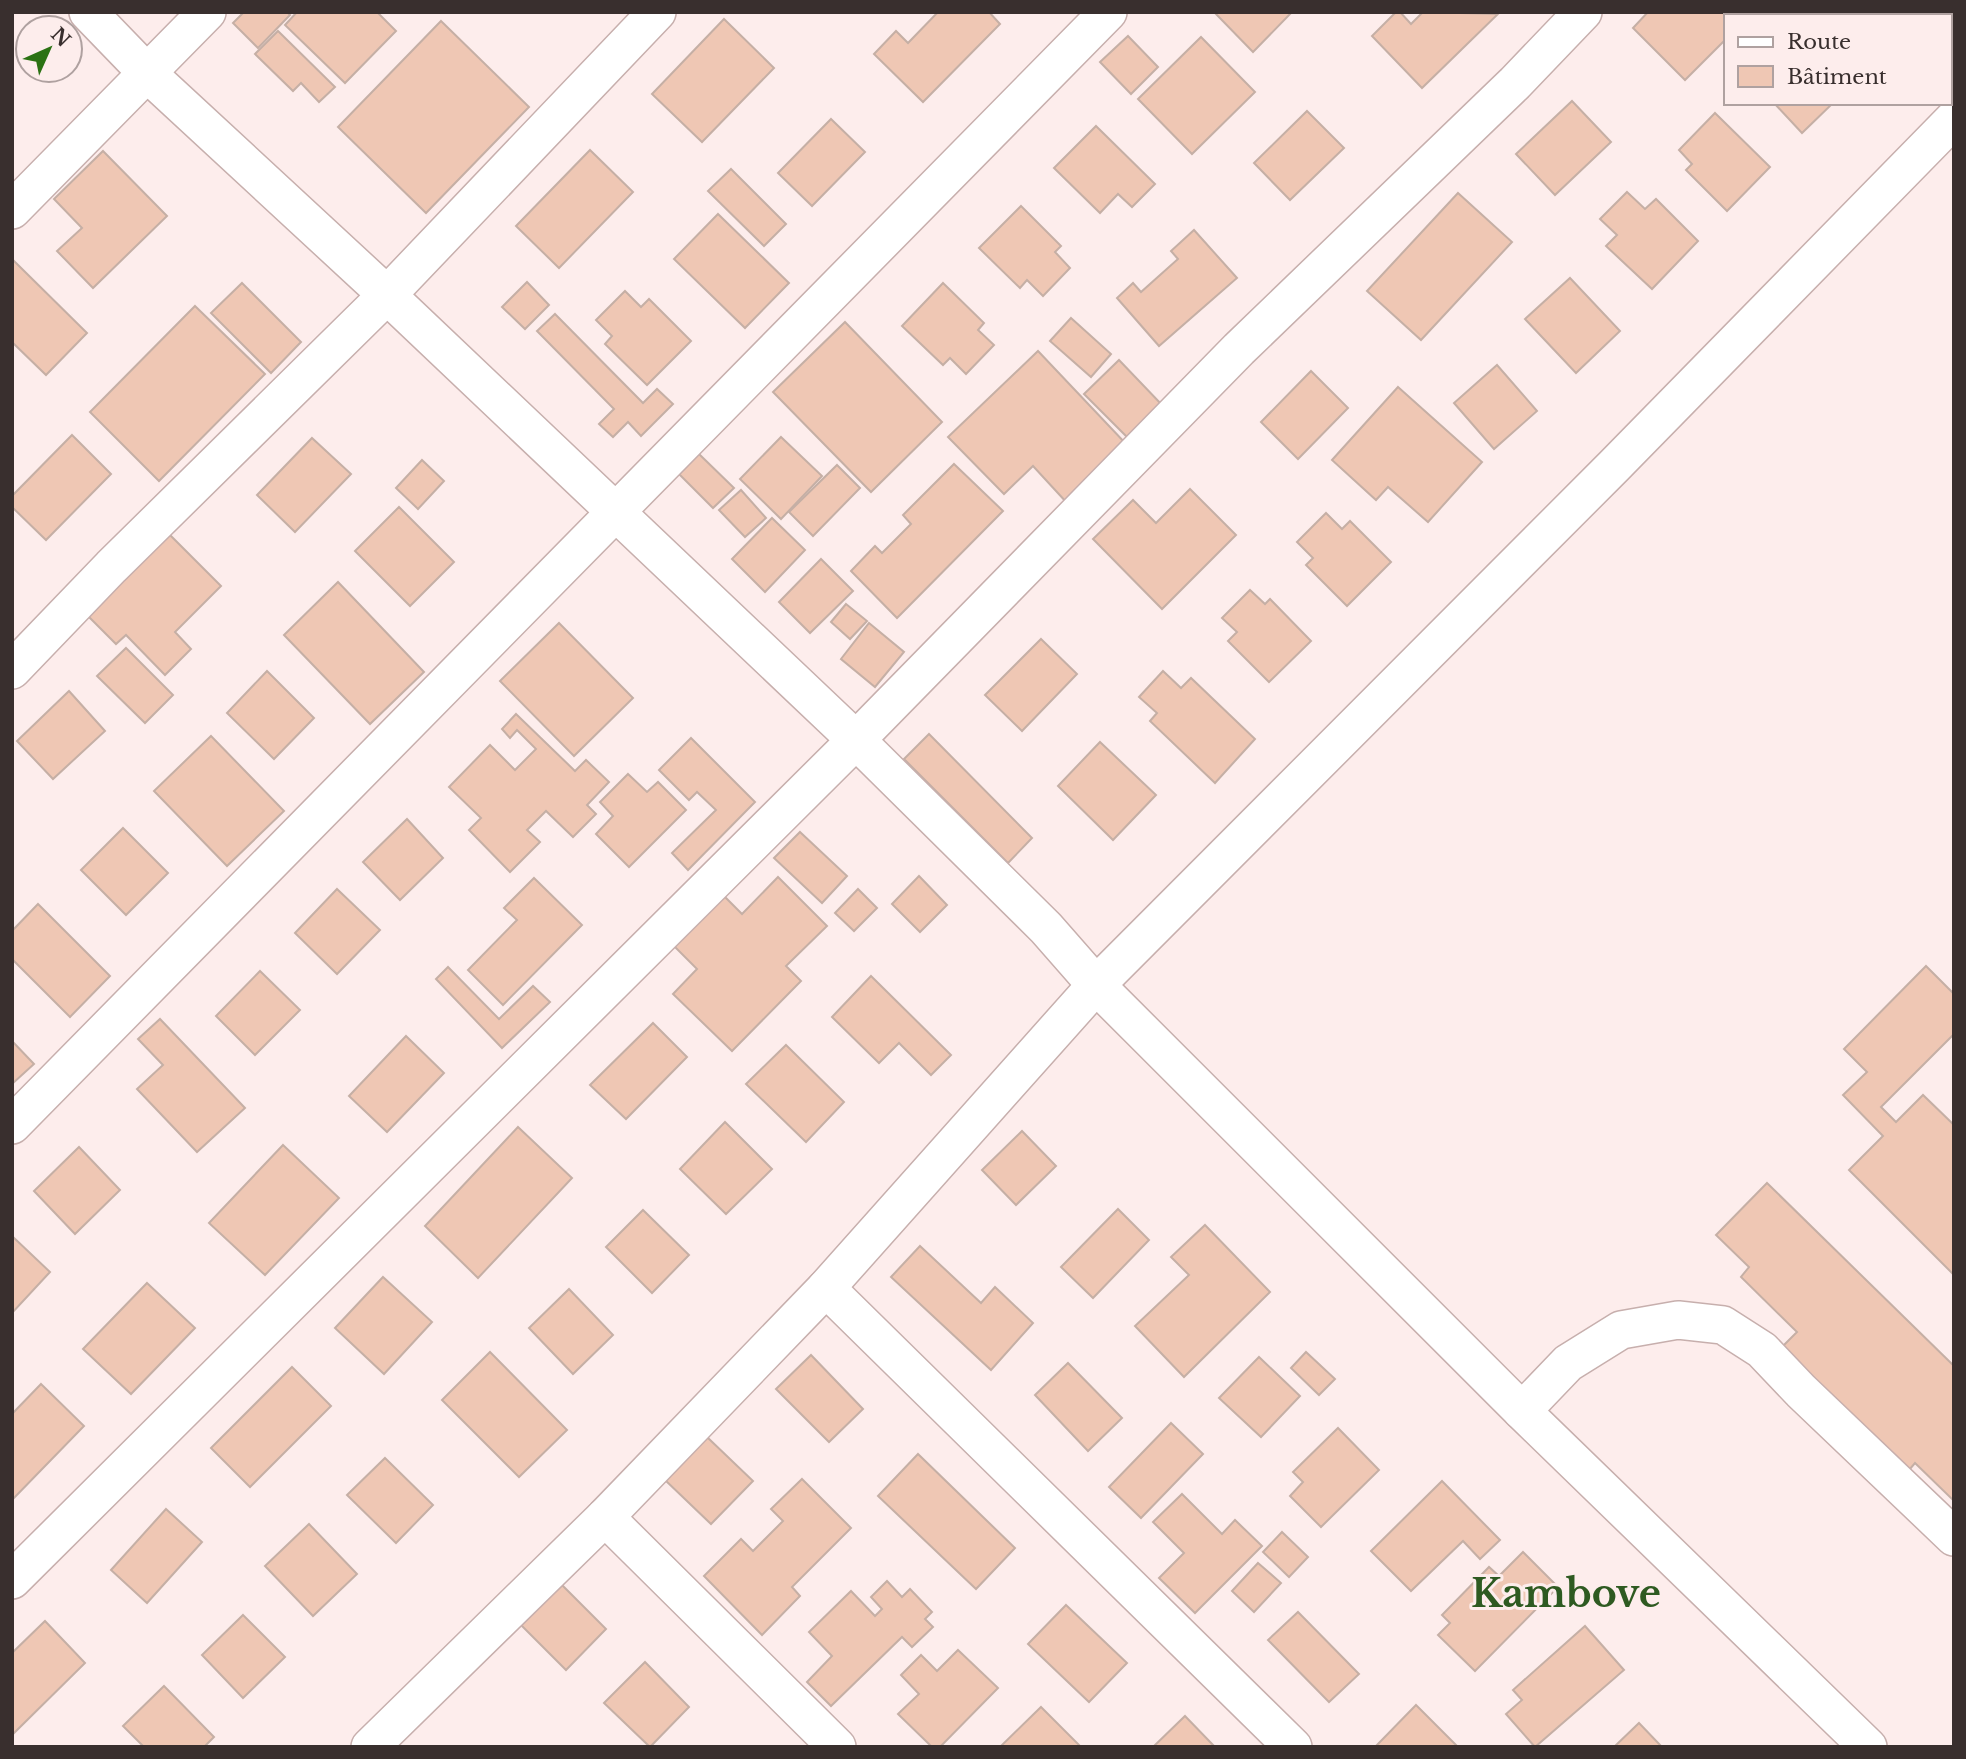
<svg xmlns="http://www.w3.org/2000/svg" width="1966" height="1759" viewBox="0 0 1966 1759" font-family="'Libre Baskerville',serif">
<rect width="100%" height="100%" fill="#fdedec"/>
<!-- building -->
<g fill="#efc7b4" stroke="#c5afa5" stroke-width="2">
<path d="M244 12H287L290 15 258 48 233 23Z"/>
<path d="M297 12H377L396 31 345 83 285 25Z"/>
<path d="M938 12H989L1000 24 923 102 874 54 896 31 908 43Z"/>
<path d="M1214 12H1292L1253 52Z"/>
<path d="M1396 12H1400L1411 24 1423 12 1498 14 1422 88 1372 36Z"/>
<path d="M1648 12H1754L1750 16H1726V39L1685 80 1633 28Z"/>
<path d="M1769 12H1809L1812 16H1766Z"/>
<path d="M1838 12H1921L1917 16H1837Z"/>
<path d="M724 19 774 68 702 142 652 94Z"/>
<path d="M441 21 529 107 426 213 338 127Z"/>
<path d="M278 31 335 87 319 102 301 83 293 91 255 54Z"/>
<path d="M1128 36 1158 67 1131 94 1100 62Z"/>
<path d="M1201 37 1255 92 1192 154 1138 99Z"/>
<path d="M1572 101 1611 142 1555 195 1516 154Z"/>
<path d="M1774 103H1833L1802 133Z"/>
<path d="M1307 111 1344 148 1290 200 1254 163Z"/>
<path d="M1715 113 1770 167 1727 211 1686 170 1692 164 1679 150Z"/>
<path d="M831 119 865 152 812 206 778 173Z"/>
<path d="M1096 126 1155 184 1132 207 1118 194 1100 213 1054 168Z"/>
<path d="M590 150 633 192 559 268 516 226Z"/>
<path d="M103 151 167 216 93 288 57 251 82 228 54 199Z"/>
<path d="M731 169 786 224 764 246 708 191Z"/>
<path d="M1627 192 1645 209 1656 199 1698 241 1652 289 1606 246 1617 235 1600 219Z"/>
<path d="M1458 193 1512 242 1421 340 1367 291Z"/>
<path d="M1021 206 1061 246 1055 252 1070 268 1043 296 1027 280 1020 288 979 248Z"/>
<path d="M718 214 789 283 745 328 674 259Z"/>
<path d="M1194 230 1237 278 1159 346 1117 298 1133 283 1141 292 1178 259 1171 251Z"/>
<path d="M12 259 87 333 46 375 12 342Z"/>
<path d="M1570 278 1620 331 1576 373 1525 319Z"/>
<path d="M527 282 549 305 525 329 502 307Z"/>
<path d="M242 283 301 342 271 373 211 313Z"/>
<path d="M943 283 984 323 978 330 994 345 966 374 950 358 943 365 902 326Z"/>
<path d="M625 291 641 307 649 299 691 341 647 385 605 344 612 336 596 320Z"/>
<path d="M195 306 265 374 159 481 90 412Z"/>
<path d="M555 314 643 403 657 389 673 404 641 436 628 422 613 437 599 424 614 409 537 331Z"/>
<path d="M1071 318 1111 354 1091 377 1050 341Z"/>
<path d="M845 322 942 422 871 492 773 392Z"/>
<path d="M1038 351 1128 446 1068 504 1033 466 1004 494 948 437Z"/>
<path d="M1119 360 1164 407 1131 441 1084 394Z"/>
<path d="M1497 365 1537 411 1494 449 1454 403Z"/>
<path d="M1311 371 1348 408 1298 459 1261 422Z"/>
<path d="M1398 387 1482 462 1428 522 1388 487 1376 500 1332 460Z"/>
<path d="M72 435 111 474 46 540 12 507V496Z"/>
<path d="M781 437 822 476 781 519 740 479Z"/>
<path d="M312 438 351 474 295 532 257 495Z"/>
<path d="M699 454 734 488 713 508 679 474Z"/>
<path d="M422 460 444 481 418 509 396 488Z"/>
<path d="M954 464 1003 511 897 618 851 571 875 546 882 553 911 524 903 515Z"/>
<path d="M837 465 860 488 813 536 789 512Z"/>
<path d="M1190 489 1236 535 1162 609 1093 539 1133 500 1156 523Z"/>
<path d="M741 490 766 518 745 537 719 510Z"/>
<path d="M399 507 454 562 410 606 355 551Z"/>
<path d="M1326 513 1342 529 1350 521 1391 562 1347 606 1306 565 1313 558 1297 542Z"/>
<path d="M772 518 805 550 765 592 732 559Z"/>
<path d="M167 532 221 586 175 632 191 649 165 675 126 635 116 644 85 613Z"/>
<path d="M821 559 853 591 810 633 779 602Z"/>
<path d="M338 582 424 672 370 724 284 635Z"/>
<path d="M1250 590 1265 604 1270 599 1311 641 1269 682 1228 641 1237 632 1222 618Z"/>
<path d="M846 604 867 621 850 639 831 622Z"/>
<path d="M559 623 633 698 574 756 500 681Z"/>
<path d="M869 623 904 652 875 687 841 659Z"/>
<path d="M1041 639 1077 674 1022 731 985 695Z"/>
<path d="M126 648 173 695 145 723 97 676Z"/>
<path d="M267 671 314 718 274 759 227 713Z"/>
<path d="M1163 671 1181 688 1191 678 1255 739 1215 783 1150 721 1157 713 1139 697Z"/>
<path d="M69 691 105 731 53 779 17 741Z"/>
<path d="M516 714 575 771 586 760 609 782 587 805 596 814 573 837 546 811 527 830 540 842 510 872 469 830 481 818 449 787 490 745 515 770 536 749 517 730 510 738 502 729Z"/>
<path d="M929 734 1032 838 1008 863 904 759Z"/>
<path d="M211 736 284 811 227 866 154 791Z"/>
<path d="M691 738 755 802 688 870 672 853 716 810 697 792 689 800 659 770Z"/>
<path d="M1100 742 1156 795 1113 840 1058 786Z"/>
<path d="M628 774 647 792 658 782 686 810 629 867 596 834 613 816 600 802Z"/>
<path d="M407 819 443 858 400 900 363 862Z"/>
<path d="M123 828 168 873 126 915 81 870Z"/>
<path d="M800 832 847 876 822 903 774 858Z"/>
<path d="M919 876 947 905 920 932 892 904Z"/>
<path d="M778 877 827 926 786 966 801 981 732 1051 673 994 697 969 673 945 723 895 742 914Z"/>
<path d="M534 878 582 925 503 1005 468 970 517 920 504 908Z"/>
<path d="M337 889 380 930 337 974 295 933Z"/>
<path d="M858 889 877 908 854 931 835 913Z"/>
<path d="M38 904 110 976 70 1017 12 959V931Z"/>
<path d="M1926 966 1952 992 1954 990V1034L1881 1107 1896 1122 1923 1095 1954 1125V1275L1849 1170 1883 1136 1843 1095 1867 1072 1844 1049Z"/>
<path d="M448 967 499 1019 533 986 550 1002 502 1048 436 979Z"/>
<path d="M260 971 300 1010 255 1055 216 1016Z"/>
<path d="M871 976 951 1055 931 1075 899 1043 879 1063 832 1017Z"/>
<path d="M160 1019 245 1108 197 1152 137 1089 163 1065 138 1039Z"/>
<path d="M653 1023 687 1057 626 1119 590 1085Z"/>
<path d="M406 1036 444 1073 387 1132 349 1096Z"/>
<path d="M12 1041 34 1064 12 1084Z"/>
<path d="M786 1045 844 1102 806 1142 746 1084Z"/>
<path d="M725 1122 772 1169 726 1214 680 1169Z"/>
<path d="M518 1127 572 1178 478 1278 425 1226Z"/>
<path d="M1022 1131 1056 1166 1016 1205 982 1170Z"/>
<path d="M283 1145 339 1198 265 1275 209 1223Z"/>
<path d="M79 1147 120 1190 75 1234 34 1191Z"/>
<path d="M1767 1183 1954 1366V1501L1915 1463 1904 1476 1777 1352 1797 1332 1741 1277 1749 1267 1716 1235Z"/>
<path d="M1118 1209 1149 1240 1093 1298 1061 1267Z"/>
<path d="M643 1210 689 1255 652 1293 606 1247Z"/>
<path d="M1205 1225 1270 1292 1184 1377 1135 1326 1189 1275 1171 1257Z"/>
<path d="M12 1236 50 1272 12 1313Z"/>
<path d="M920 1246 981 1303 995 1287 1033 1323 991 1370 891 1277Z"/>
<path d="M383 1277 432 1322 384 1374 335 1328Z"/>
<path d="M147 1283 195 1328 131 1394 83 1349Z"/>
<path d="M569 1289 613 1335 573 1374 529 1328Z"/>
<path d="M490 1352 567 1430 519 1477 442 1400Z"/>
<path d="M1306 1352 1335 1379 1319 1395 1291 1368Z"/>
<path d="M811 1355 863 1409 829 1442 776 1389Z"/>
<path d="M1259 1357 1300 1396 1261 1437 1219 1398Z"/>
<path d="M1068 1363 1122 1418 1088 1451 1035 1395Z"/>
<path d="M292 1367 331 1406 250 1487 211 1448Z"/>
<path d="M41 1384 84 1426 12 1500V1414Z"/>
<path d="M1171 1423 1203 1454 1141 1518 1109 1487Z"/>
<path d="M1338 1428 1379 1470 1321 1527 1290 1496 1303 1482 1293 1472Z"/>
<path d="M707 1437 753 1481 711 1524 665 1480Z"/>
<path d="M918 1454 1015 1548 976 1589 878 1496Z"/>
<path d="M385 1458 433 1505 396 1543 347 1495Z"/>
<path d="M802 1479 851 1528 792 1587 800 1596 762 1635 704 1576 741 1539 753 1551 783 1521 771 1509Z"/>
<path d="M1442 1481 1500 1540 1480 1559 1463 1541 1411 1591 1371 1551Z"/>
<path d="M1182 1494 1222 1534 1235 1520 1262 1546 1195 1613 1159 1578 1184 1553 1153 1522Z"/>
<path d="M166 1509 202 1542 147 1603 111 1570Z"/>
<path d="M309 1524 357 1574 313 1616 265 1566Z"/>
<path d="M1282 1532 1308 1557 1289 1577 1263 1552Z"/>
<path d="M1523 1552 1558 1587 1475 1671 1438 1635 1450 1623 1442 1615 1489 1567 1499 1576Z"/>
<path d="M1258 1563 1281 1583 1254 1612 1232 1591Z"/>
<path d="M887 1581 902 1597 910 1589 932 1612 925 1619 933 1627 912 1647 902 1637 831 1706 807 1682 832 1656 809 1632 851 1591 875 1616 882 1609 871 1597Z"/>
<path d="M562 1585 606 1629 566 1670 521 1625Z"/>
<path d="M1066 1605 1127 1663 1089 1702 1028 1644Z"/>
<path d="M1298 1612 1359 1674 1329 1702 1268 1640Z"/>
<path d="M243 1615 285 1657 243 1698 202 1655Z"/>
<path d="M45 1621 85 1663 12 1735V1653Z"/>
<path d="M1585 1626 1624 1670 1535 1747 1506 1714 1522 1700 1513 1690Z"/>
<path d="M958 1650 998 1688 940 1747H932L898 1714 919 1694 901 1675 921 1655 937 1671Z"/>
<path d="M645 1662 689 1707 650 1747 604 1703Z"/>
<path d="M164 1686 214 1737 204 1747H144L123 1726Z"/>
<path d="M1416 1705 1458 1747H1375Z"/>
<path d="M1041 1707 1081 1747H1000Z"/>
<path d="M1185 1716 1215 1747H1153Z"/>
<path d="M1639 1723 1662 1747H1614Z"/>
</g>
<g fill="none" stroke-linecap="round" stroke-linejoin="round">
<defs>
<g id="street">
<path d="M88 12 147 73 387 295 856 740 1046 928 1096 985 1522 1411 1868 1747"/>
<path d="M12 210 207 12"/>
<path d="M12 670 111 567 387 295 657 12"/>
<path d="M12 1125 1108 12"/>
<path d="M826 1288 1293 1747"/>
<path d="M1522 1411 1568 1363 1621 1330 1678 1320 1723 1325 1762 1350 1801 1391 1954 1537"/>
<path d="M605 1517 837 1747"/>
<path d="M12 1580 856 740 1239 349 1515 83 1583 12"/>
<path d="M370 1747 605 1517 826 1288 1096 985 1614 466 1954 119"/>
</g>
</defs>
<!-- street casing -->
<use href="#street" stroke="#c7afad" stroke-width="40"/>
<!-- street -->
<use href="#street" stroke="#fff" stroke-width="37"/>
</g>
<g text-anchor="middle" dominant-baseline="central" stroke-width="6" stroke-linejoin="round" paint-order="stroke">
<!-- town labels -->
<g font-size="38" font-weight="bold" fill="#2e5a21" stroke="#fdedec">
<text x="1566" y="1593">Kambove</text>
</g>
</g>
<!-- border -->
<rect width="1966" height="1759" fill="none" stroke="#392f2e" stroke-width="28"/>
<!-- legend -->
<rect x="1724" y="14" width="228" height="91" fill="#fdedec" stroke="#afa1a0" stroke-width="2"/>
<rect x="1738" y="37" width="35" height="10" fill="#ffffff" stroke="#afa1a0" stroke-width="2"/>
<text x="1787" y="49" font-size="21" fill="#392f2e">Route</text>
<rect x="1738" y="66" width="35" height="21" fill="#efc7b4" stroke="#afa1a0" stroke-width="2"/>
<text x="1787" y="84" font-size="21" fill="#392f2e">Bâtiment</text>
<!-- north arrow -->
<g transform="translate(49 49) rotate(45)"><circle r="33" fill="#fdedec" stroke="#afa1a0" stroke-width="2"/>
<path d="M0-5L12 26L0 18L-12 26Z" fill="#2b7213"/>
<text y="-10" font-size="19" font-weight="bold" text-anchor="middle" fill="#392f2e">N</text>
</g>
</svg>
